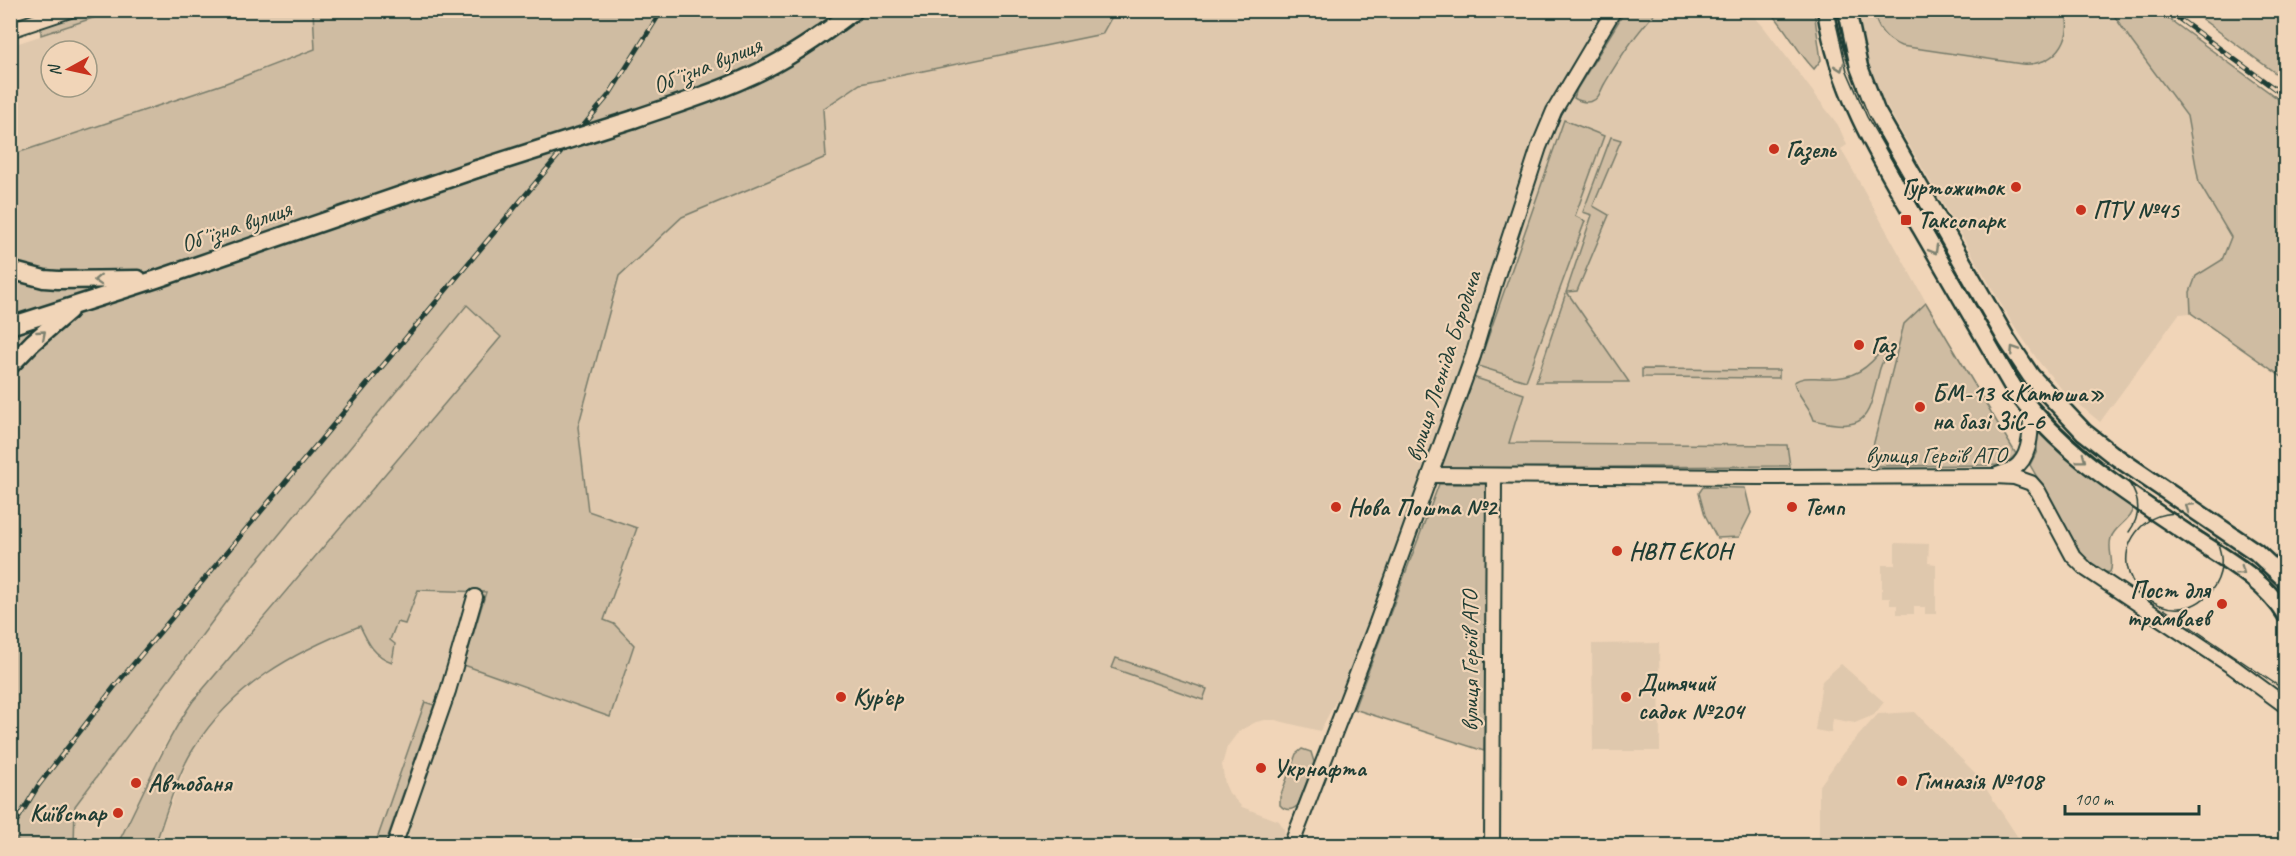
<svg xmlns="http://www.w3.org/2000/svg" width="2296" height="856" viewBox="0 0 2296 856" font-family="Caveat,sans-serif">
<rect width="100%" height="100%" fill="#f1d5b8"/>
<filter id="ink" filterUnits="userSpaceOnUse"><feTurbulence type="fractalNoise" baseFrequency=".0167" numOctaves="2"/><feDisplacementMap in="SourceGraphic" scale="12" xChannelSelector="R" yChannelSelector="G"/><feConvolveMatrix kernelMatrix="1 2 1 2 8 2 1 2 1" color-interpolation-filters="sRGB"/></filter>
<g filter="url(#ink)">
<!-- built -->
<g fill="#dfc8ad" fill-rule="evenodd">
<path d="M313 10 315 48 226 83 11 155 10 46 114 11ZM51 51H87V87H51Z"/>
<path d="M2077 10 2078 13 2087 11H2111L2132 42 2187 116 2199 183 2231 237 2222 260 2196 276 2190 292 2191 313 2179 314 2100 422 2065 393 2039 362 2009 318 1879 93 1860 42 1854 11Z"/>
<path d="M1108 11H1749L1763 26 1838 125 1847 145 1841 149 1926 302 1904 324 1868 466 1863 470 1438 471 1376 625 1320 731 1275 720H1265L1256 722 1239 731 1227 747 1222 765 1225 784 1229 793 1242 807 1279 821 1284 829 1285 835 1281 845 402 846 464 665 610 717 604 620 637 528 587 511 578 427 619 276 682 217 826 157 823 109 860 84 1101 34Z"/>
<path d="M467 305 502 336 193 701 162 749 138 806 117 845 74 846 75 806 255 564Z"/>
<path d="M1895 543 1929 544 1928 563 1936 564V614H1925V607H1914V614H1897V605H1890V598H1882V565H1895Z"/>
<path d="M418 590 470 591 458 638 434 705 425 702 375 845 155 846 192 749 220 712 270 669 297 653 360 626 372 649 380 658 390 641 397 622 405 623Z"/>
<path d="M1659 643 1660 751H1593L1592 644Z"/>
<path d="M1841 664 1884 702 1874 715 1855 723 1833 719 1831 733 1815 730 1822 681Z"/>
<path d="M1915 712 1977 775 2021 842V845H1819V787L1843 753 1878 714Z"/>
</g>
<!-- green -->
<g fill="#cfbca2" stroke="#777c6b" stroke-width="1.5">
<path d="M87 11H114L41 35V28L44 25Z"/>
<path d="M313 11H1115L1102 34 860 84 823 109 826 157 682 217 619 276 578 427 588 511 637 528 604 620 614 624 634 645 610 717 464 665 486 592 418 590 405 624 397 622 390 640 395 644 392 662C374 656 368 643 360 626 292 653 234 685 194 748 178 772 165 817 155 845H117C142 797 162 746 193 701L501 337 467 305 255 564 75 806 74 845H23L11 834V155L226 83 315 49Z"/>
<path d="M1625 11H1657C1636 33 1620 57 1605 83 1601 89 1600 98 1592 101 1586 103 1579 101 1574 98L1577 89Z"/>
<path d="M1770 11H1814L1821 60 1814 69C1797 52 1787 29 1770 11Z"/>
<path d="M1874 11H2065C2075 40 2053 67 2022 64L1901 46C1885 39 1876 28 1874 11Z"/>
<path d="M2111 11H2158L2285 104V379L2191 313 2190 292 2196 276 2222 260 2231 237 2199 183 2187 116 2132 42Z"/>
<path d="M2191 11H2285V80Z"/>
<path d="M1564 120 1604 136 1575 216 1585 221 1526 381 1478 366Z"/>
<path d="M1611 137 1621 140 1593 206 1609 215 1577 291 1567 292 1629 382H1536L1592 215 1583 212Z"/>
<path d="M1926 303 2016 454 2005 465 1868 466 1904 324Z"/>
<path d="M1886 345C1888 355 1881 362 1879 372 1868 418 1868 433 1814 420 1810 406 1797 396 1794 382 1804 376 1811 378 1822 378 1854 380 1868 369 1886 345Z"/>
<path d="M1642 369 1779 370V378L1642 377Z"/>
<path d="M1473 377 1524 394 1509 443 1787 445 1790 466 1440 468Z"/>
<path d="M2038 426 2133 506C2132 521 2115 525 2111 538 2107 550 2115 562 2110 572 2099 575 2086 559 2079 550L2030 465 2037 451Z"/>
<path d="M1439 484H1488L1484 751 1354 709Z"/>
<path d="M1703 487 1745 488 1751 513 1739 537 1717 538 1705 515 1699 493Z"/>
<path d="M1116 658 1207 689 1203 700 1112 668Z"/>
<path d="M425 702 434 705 385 845H375Z"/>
<path d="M1302 749 1311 752 1314 762 1298 805C1292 811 1285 811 1280 805V797L1296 754Z"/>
</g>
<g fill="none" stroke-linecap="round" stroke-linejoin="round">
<defs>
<g id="minor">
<path d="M10 30 70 10"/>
<path d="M1430 475 1758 477 1995 476 2014 477 2031 483 2038 491 2073 556 2086 569 2233 667 2286 706"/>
<path d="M1997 475C2005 472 2014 470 2019 464 2031 452 2031 427 2031 412"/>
<path d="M394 846 448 691 475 597"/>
<path d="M1291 846 1376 625 1473 356 1494 285 1539 147 1554 111 1614 10"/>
<path d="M1492 846 1494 476"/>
</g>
<g id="major">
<path d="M1826 10C1838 90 1881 160 1921 228 1952 281 1982 334 2013 387 2061 454 2128 493 2195 539 2227 560 2266 582 2286 615"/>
<path d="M1847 10 1859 67 1876 111 2007 340 2031 376 2084 432 2112 454 2256 552 2286 580"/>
<path d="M634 119C671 106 709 95 744 79 784 62 820 37 855 10"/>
<path d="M10 270 44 279 58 280 138 279"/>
<path d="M10 326 157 279 477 169"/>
<path d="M10 366 33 342 69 311"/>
</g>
</defs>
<!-- minor casing -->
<use href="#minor" stroke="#1f3d34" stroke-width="18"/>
<!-- major casing -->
<use href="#major" stroke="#1f3d34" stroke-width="21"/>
<!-- minor -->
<use href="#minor" stroke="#f1d5b8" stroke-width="14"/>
<!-- major -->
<use href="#major" stroke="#f1d5b8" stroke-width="16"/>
<!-- tram -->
<g stroke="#1f3d34" stroke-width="1.5">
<path d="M1833 10 1847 71 1867 117 2015 374C2074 455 2164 506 2247 561L2262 573 2286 600"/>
<path d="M2129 483C2140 499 2141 516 2129 532"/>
<path d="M2178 514C2164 512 2150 517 2140 528 2096 576 2172 639 2211 591 2223 575 2224 557 2216 539"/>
<path d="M2164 609 2286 691"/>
</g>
<defs>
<g id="rail">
<path d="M2167 10 2286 97"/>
<path d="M10 832 38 786 115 686 609 95 662 10"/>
</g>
</defs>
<!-- rail casing -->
<use href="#rail" stroke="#1f3d34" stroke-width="5"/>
<!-- rail -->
<use href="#rail" stroke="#f1d5b8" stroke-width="3" stroke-dasharray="9" stroke-linecap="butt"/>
<defs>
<path id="major-bridge" d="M477 169 634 119"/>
</defs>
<!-- major-bridge casing -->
<use href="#major-bridge" stroke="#1f3d34" stroke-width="21" stroke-linecap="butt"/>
<!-- major-bridge -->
<use href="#major-bridge" stroke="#f1d5b8" stroke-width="16"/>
</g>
<!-- one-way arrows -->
<defs><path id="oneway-chevron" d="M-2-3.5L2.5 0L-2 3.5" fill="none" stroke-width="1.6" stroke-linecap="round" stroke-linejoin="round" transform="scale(1.5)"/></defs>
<g stroke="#7d816f">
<use href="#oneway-chevron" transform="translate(1840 67) rotate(71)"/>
<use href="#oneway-chevron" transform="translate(1934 250) rotate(60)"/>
<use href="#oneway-chevron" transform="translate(98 280) rotate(178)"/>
<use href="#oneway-chevron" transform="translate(42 334) rotate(-41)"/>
<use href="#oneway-chevron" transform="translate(2014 350) rotate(-123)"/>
<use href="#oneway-chevron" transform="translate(2082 459) rotate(37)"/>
<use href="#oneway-chevron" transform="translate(2189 507) rotate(-146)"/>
<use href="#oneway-chevron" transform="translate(2241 571) rotate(37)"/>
</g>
</g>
<!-- markers -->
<g fill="#c8321e" stroke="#f1d5b8" stroke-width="2">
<circle cx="1774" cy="149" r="6"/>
<circle cx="2016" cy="187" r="6"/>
<circle cx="2081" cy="210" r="6"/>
<rect x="1900" y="214" width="12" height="12" rx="3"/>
<circle cx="1859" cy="345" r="6"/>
<circle cx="1920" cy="407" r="6"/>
<circle cx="1336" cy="507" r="6"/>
<circle cx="1792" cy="507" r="6"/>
<circle cx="1617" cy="551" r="6"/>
<circle cx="2222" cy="604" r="6"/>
<circle cx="841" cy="697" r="6"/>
<circle cx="1626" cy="697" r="6"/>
<circle cx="1261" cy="768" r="6"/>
<circle cx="1902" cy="781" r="6"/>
<circle cx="136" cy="783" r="6"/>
<circle cx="118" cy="813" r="6"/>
</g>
<g text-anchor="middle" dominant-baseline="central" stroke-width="4.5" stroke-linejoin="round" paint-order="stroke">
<!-- street labels -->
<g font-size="24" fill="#1f3d34" stroke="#f1d5b8">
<text transform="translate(707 65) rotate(-22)">Обʼїзна вулиця</text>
<text transform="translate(236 226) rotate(-19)">Обʼїзна вулиця</text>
<text transform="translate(1443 366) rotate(-72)">вулиця Леоніда Бородича</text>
<text x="1936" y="455">вулиця Героїв АТО</text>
<text transform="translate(1470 661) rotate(-90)">вулиця Героїв АТО</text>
</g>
<!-- poi labels -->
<g font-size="24" font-weight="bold" fill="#1f3d34" stroke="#f1d5b8" text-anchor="start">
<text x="1786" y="149">Газель</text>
<text x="2004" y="187" text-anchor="end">Гуртожиток</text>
<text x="2093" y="210">ПТУ №45</text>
<text x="1918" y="220">Таксопарк</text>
<text x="1871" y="345">Газ</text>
<text x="1932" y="393">БМ-13 «Катюша»<tspan x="1932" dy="28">на базі ЗіС-6</tspan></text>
<text x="1348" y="507">Нова Пошта №2</text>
<text x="1804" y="507">Темп</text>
<text x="1629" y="551">НВП ЕКОН</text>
<text x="2210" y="590" text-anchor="end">Пост для<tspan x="2210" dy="28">трамваев</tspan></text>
<text x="1638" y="683">Дитячий<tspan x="1638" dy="28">садок №204</tspan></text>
<text x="853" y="697">Кур'єр</text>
<text x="1273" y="768">Укрнафта</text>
<text x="1914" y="781">Гімназія №108</text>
<text x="148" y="783">Автобаня</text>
<text x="106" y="813" text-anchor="end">Київстар</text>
</g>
</g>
<!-- margin -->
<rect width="2296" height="856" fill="none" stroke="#f1d5b8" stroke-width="36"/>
<rect x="18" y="18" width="2260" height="820" fill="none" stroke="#1f3d34" stroke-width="2" filter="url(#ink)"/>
<!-- north arrow -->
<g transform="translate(69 69) rotate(262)"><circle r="28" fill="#f1d5b8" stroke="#9d9883" stroke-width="1.5"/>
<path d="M0-4.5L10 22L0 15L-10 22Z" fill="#c8321e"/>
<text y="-9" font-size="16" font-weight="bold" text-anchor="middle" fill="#1f3d34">N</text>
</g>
<!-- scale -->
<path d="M2065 805v9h134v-9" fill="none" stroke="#1f3d34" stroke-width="3"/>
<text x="2074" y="805" font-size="18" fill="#1f3d34" stroke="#f1d5b8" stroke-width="4.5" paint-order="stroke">100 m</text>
</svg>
